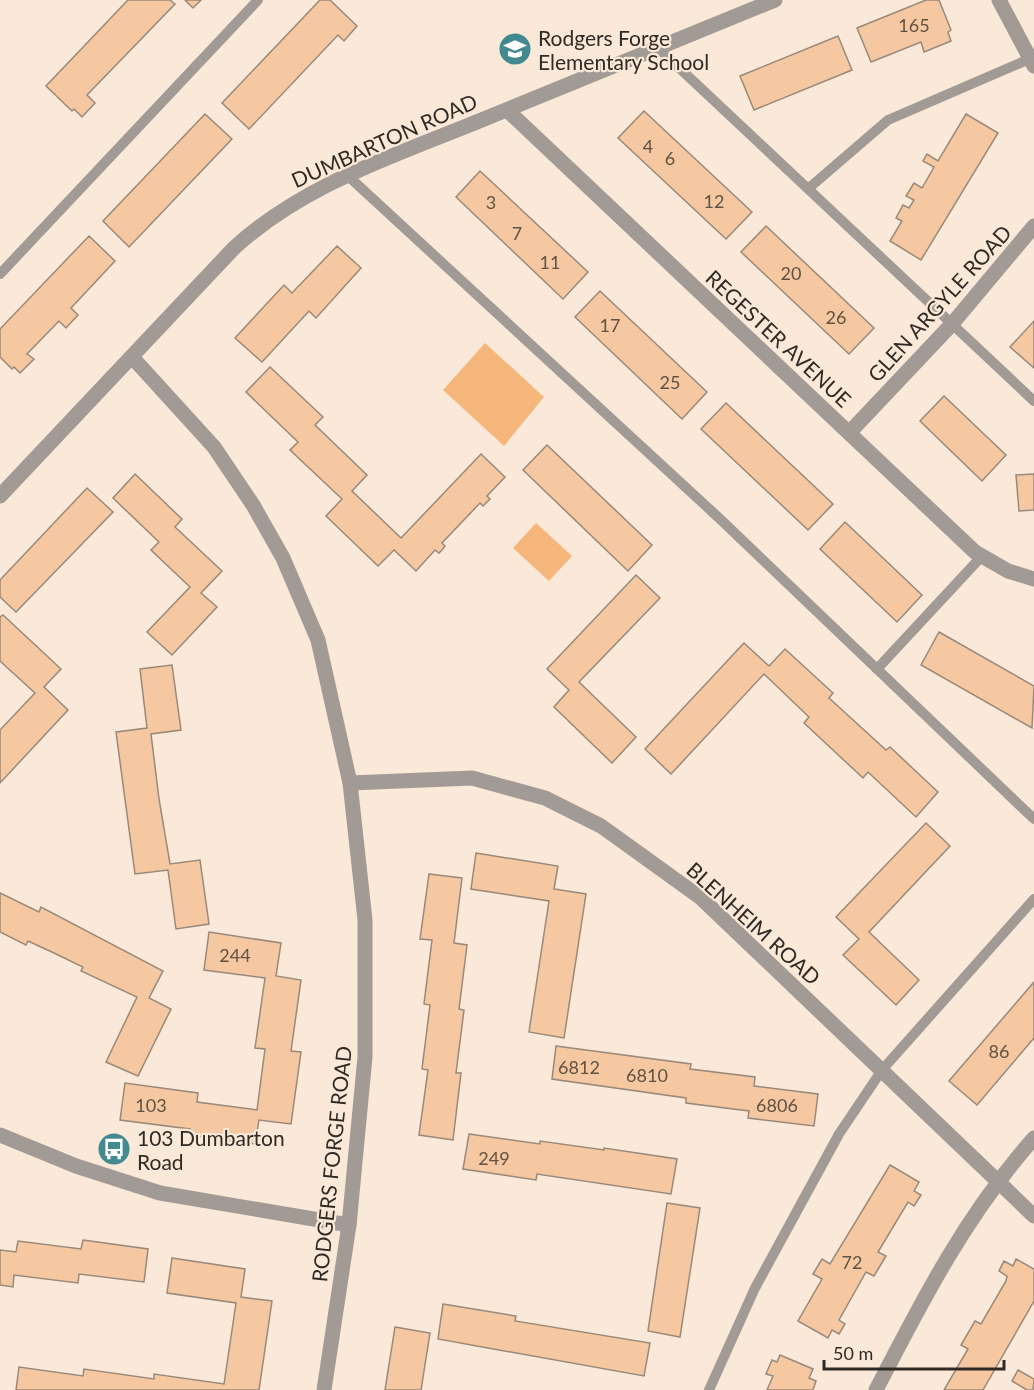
<svg xmlns="http://www.w3.org/2000/svg" width="1034" height="1390" viewBox="0 0 1034 1390" font-family="Lato,sans-serif">
<rect width="100%" height="100%" fill="#fae8d8"/>
<!-- green -->
<g fill="#f5b67b">
<path d="M485 343 544 397 504 446 443 390Z"/>
<path d="M536 523 572 556 549 581 513 548Z"/>
</g>
<!-- building -->
<g fill="#f5c8a1" stroke="#99897a" stroke-width="1.5">
<path d="M128 0H170L175 4 87 95 95 103 82 117 74 109 72 111 46 86Z"/>
<path d="M185 0H201L193 8Z"/>
<path d="M320 0H330L357 26 344 41 338 35 249 129 222 103Z"/>
<path d="M926 0H939L951 30 948 32 951 41 924 52 921 42 871 62 857 28Z"/>
<path d="M838 36 852 70 754 110 740 76Z"/>
<path d="M644 111 752 212 726 239 618 138Z"/>
<path d="M205 114 232 139 129 247 103 221Z"/>
<path d="M966 114 998 133 921 260 890 241 902 221 896 218 903 205 909 208 914 200 906 196 914 183 922 188 934 167 923 161 927 154 938 161Z"/>
<path d="M480 171 588 272 563 299 456 197Z"/>
<path d="M766 226 874 328 849 354 741 252Z"/>
<path d="M89 236 115 261 71 308 78 315 66 328 59 321 27 354 34 359 20 373 14 367 12 369 0 357V329Z"/>
<path d="M337 246 361 268 316 318 309 311 262 362 235 338 284 285 292 293Z"/>
<path d="M600 291 707 392 682 419 575 317Z"/>
<path d="M1034 321V368L1010 347Z"/>
<path d="M270 367 323 417 315 425 367 475 352 491 401 538 481 454 505 477 487 496 490 499 483 506 480 503 442 543 445 546 442 550 439 553 435 550 416 571 394 550 378 566 326 516 342 499 290 450 298 442 246 392Z"/>
<path d="M944 396 1006 455 982 481 920 421Z"/>
<path d="M726 403 833 504 808 530 701 429Z"/>
<path d="M547 445 652 545 628 571 523 470Z"/>
<path d="M135 474 182 519 175 527 222 571 201 593 217 607 172 655 147 632 190 587 151 550 159 542 113 498Z"/>
<path d="M1034 474V510L1019 511 1016 475Z"/>
<path d="M87 488 113 512 16 612 0 597V580Z"/>
<path d="M845 522 922 595 897 622 820 549Z"/>
<path d="M636 575 660 598 579 682 636 737 612 763 554 707 569 690 547 669Z"/>
<path d="M3 615 61 669 44 687 68 710 0 783V730L35 693 0 661V617Z"/>
<path d="M939 632 1034 686 1032 728 921 665Z"/>
<path d="M744 643 769 666 785 649 833 693 829 698 886 750 890 747 938 792 916 817 868 772 863 778 804 723 809 717 764 674 671 774 645 749Z"/>
<path d="M172 665 181 730 151 734 159 799 170 864 200 860 209 924 176 929 168 870 135 874 116 732 147 728 140 669Z"/>
<path d="M926 823 950 846 869 932 919 980 896 1005 843 955 859 939 836 917Z"/>
<path d="M476 853 558 866 554 889 586 894 564 1038 529 1032 549 901 471 889Z"/>
<path d="M429 874 462 878 454 943 467 945 459 1009 464 1010 456 1073H461L453 1140 419 1135 428 1070 422 1069 430 1005 424 1004 432 940 420 939Z"/>
<path d="M0 893 39 912 41 907 163 971 149 998 171 1009 138 1076 106 1062 137 997 81 971 83 967 54 953 28 941 26 945 0 932Z"/>
<path d="M209 932 281 943 276 976 301 980 291 1051 301 1052 291 1124 259 1120 255 1144 190 1135V1129L120 1120 125 1083 198 1093 197 1102 257 1110 265 1049 255 1048 265 978 204 970Z"/>
<path d="M1034 982V1038L977 1105 949 1081Z"/>
<path d="M556 1046 691 1064 690 1069 755 1077 754 1086 818 1094 814 1126 748 1118 749 1111 686 1103V1098L552 1079Z"/>
<path d="M469 1134 540 1144V1141L604 1150V1148L677 1159 671 1194 537 1174 536 1180 463 1169Z"/>
<path d="M890 1165 919 1182 914 1191 921 1195 914 1206 908 1202 878 1252 886 1256 874 1276 866 1272 839 1320 845 1324 839 1334 832 1330 828 1338 798 1321 822 1279 813 1274 822 1259 830 1264Z"/>
<path d="M667 1203 700 1208 680 1337 648 1331Z"/>
<path d="M83 1240 148 1249 144 1282 79 1274 78 1283 14 1275 13 1287 0 1285V1250L16 1252 18 1241 81 1249Z"/>
<path d="M172 1258 245 1269 241 1297 272 1301 259 1390H16L19 1367 83 1376 84 1369 154 1379V1374L224 1384 236 1303 167 1293Z"/>
<path d="M1016 1259 1034 1269V1301L983 1390H944L968 1349 961 1345 975 1321 981 1324 1006 1281 1007 1276 999 1271 1004 1261 1013 1266Z"/>
<path d="M443 1304 516 1316 515 1321 650 1343 644 1376 438 1339Z"/>
<path d="M395 1327 430 1333 421 1390H385Z"/>
<path d="M780 1355 813 1369 809 1378 816 1381 813 1390H767L773 1376 766 1374 772 1360 777 1362Z"/>
<path d="M1018 1370 1034 1379 1033 1390H1027L1012 1381Z"/>
</g>
<g fill="none" stroke-linecap="round" stroke-linejoin="round">
<!-- lane -->
<g stroke="#a29a94" stroke-width="10">
<path d="M658 48 1034 401"/>
<path d="M347 175 719 518 1034 819"/>
<path d="M809 188 888 120 1034 57"/>
<path d="M0 274 258 0"/>
<path d="M877 669 982 556"/>
<path d="M709 1390 755 1288 839 1134 882 1070 1034 899"/>
</g>
<!-- street -->
<g stroke="#a29a94" stroke-width="15">
<path d="M999 0 1034 66"/>
<path d="M507 110 975 552 1008 571 1034 579"/>
<path d="M132 357 214 447 253 505 283 558 318 640 350 783 365 920V1057L349 1225 324 1390"/>
<path d="M849 433 952 324 1034 226"/>
<path d="M0 496 234 248C305 183 397 155 484 119 581 79 678 40 775 0"/>
<path d="M350 783 472 778 545 798 601 826 701 898 1034 1216"/>
<path d="M0 1135 76 1166 160 1193 349 1225"/>
<path d="M876 1390C923 1299 966 1215 1034 1138"/>
</g>
</g>
<!-- icons -->
<defs>
<symbol id="school-disc" viewBox="-11 -11 22 22"><circle r="9.5" fill="#428a90" stroke="#fae8d8"/><path d="M0-5L7-2L0 1L-7-2ZM-4 1L0 2.5L4 1V4Q0 6-4 4Z" fill="#fff"/></symbol>
<symbol id="bus-disc" viewBox="-11 -11 22 22"><circle r="9.5" fill="#428a90" stroke="#fae8d8"/><path d="M-5-6H5V4H4V6H2V4H-2V6H-4V4H-5ZM-3.5-4V0h7V-4ZM-3.5 1.2v1.5H-2V1.2ZM2 1.2v1.5H3.5V1.2Z" fill="#fff"/></symbol>
</defs>
<g fill-rule="evenodd">
<use href="#school-disc" x="496" y="30" width="38" height="38"/>
<use href="#bus-disc" x="95" y="1130" width="38" height="38"/>
</g>
<g text-anchor="middle" dominant-baseline="central" stroke-width="4.5" stroke-linejoin="round" paint-order="stroke">
<!-- number labels -->
<g font-size="18" fill="#615243">
<text x="914" y="25">165</text>
<text x="648" y="146">4</text>
<text x="670" y="158">6</text>
<text x="714" y="201">12</text>
<text x="491" y="202">3</text>
<text x="517" y="233">7</text>
<text x="550" y="262">11</text>
<text x="791" y="273">20</text>
<text x="836" y="317">26</text>
<text x="610" y="325">17</text>
<text x="670" y="382">25</text>
<text x="235" y="955">244</text>
<text x="999" y="1051">86</text>
<text x="579" y="1067">6812</text>
<text x="647" y="1075">6810</text>
<text x="151" y="1105">103</text>
<text x="777" y="1105">6806</text>
<text x="494" y="1158">249</text>
<text x="852" y="1262">72</text>
</g>
<!-- poi labels -->
<g font-size="21" fill="#302a24" stroke="#fae8d8" text-anchor="start">
<text x="538" y="37">Rodgers Forge<tspan x="538" dy="24">Elementary School</tspan></text>
<text x="137" y="1137">103 Dumbarton<tspan x="137" dy="24">Road</tspan></text>
</g>
<!-- street labels -->
<g font-size="21" fill="#302a24" stroke="#fae8d8">
<text transform="translate(384 140) rotate(-24)">DUMBARTON ROAD</text>
<text transform="translate(939 303) rotate(-48)">GLEN ARGYLE ROAD</text>
<text transform="translate(779 338) rotate(43)">REGESTER AVENUE</text>
<text transform="translate(754 923) rotate(42)">BLENHEIM ROAD</text>
<text transform="translate(331 1164) rotate(-84)">RODGERS FORGE ROAD</text>
</g>
</g>
<!-- scale -->
<path d="M824 1360v9h180v-9" fill="none" stroke="#302a24" stroke-width="3"/>
<text x="833" y="1360" font-size="18" fill="#302a24" stroke="#fae8d8" stroke-width="4.5" paint-order="stroke">50 m</text>
</svg>
